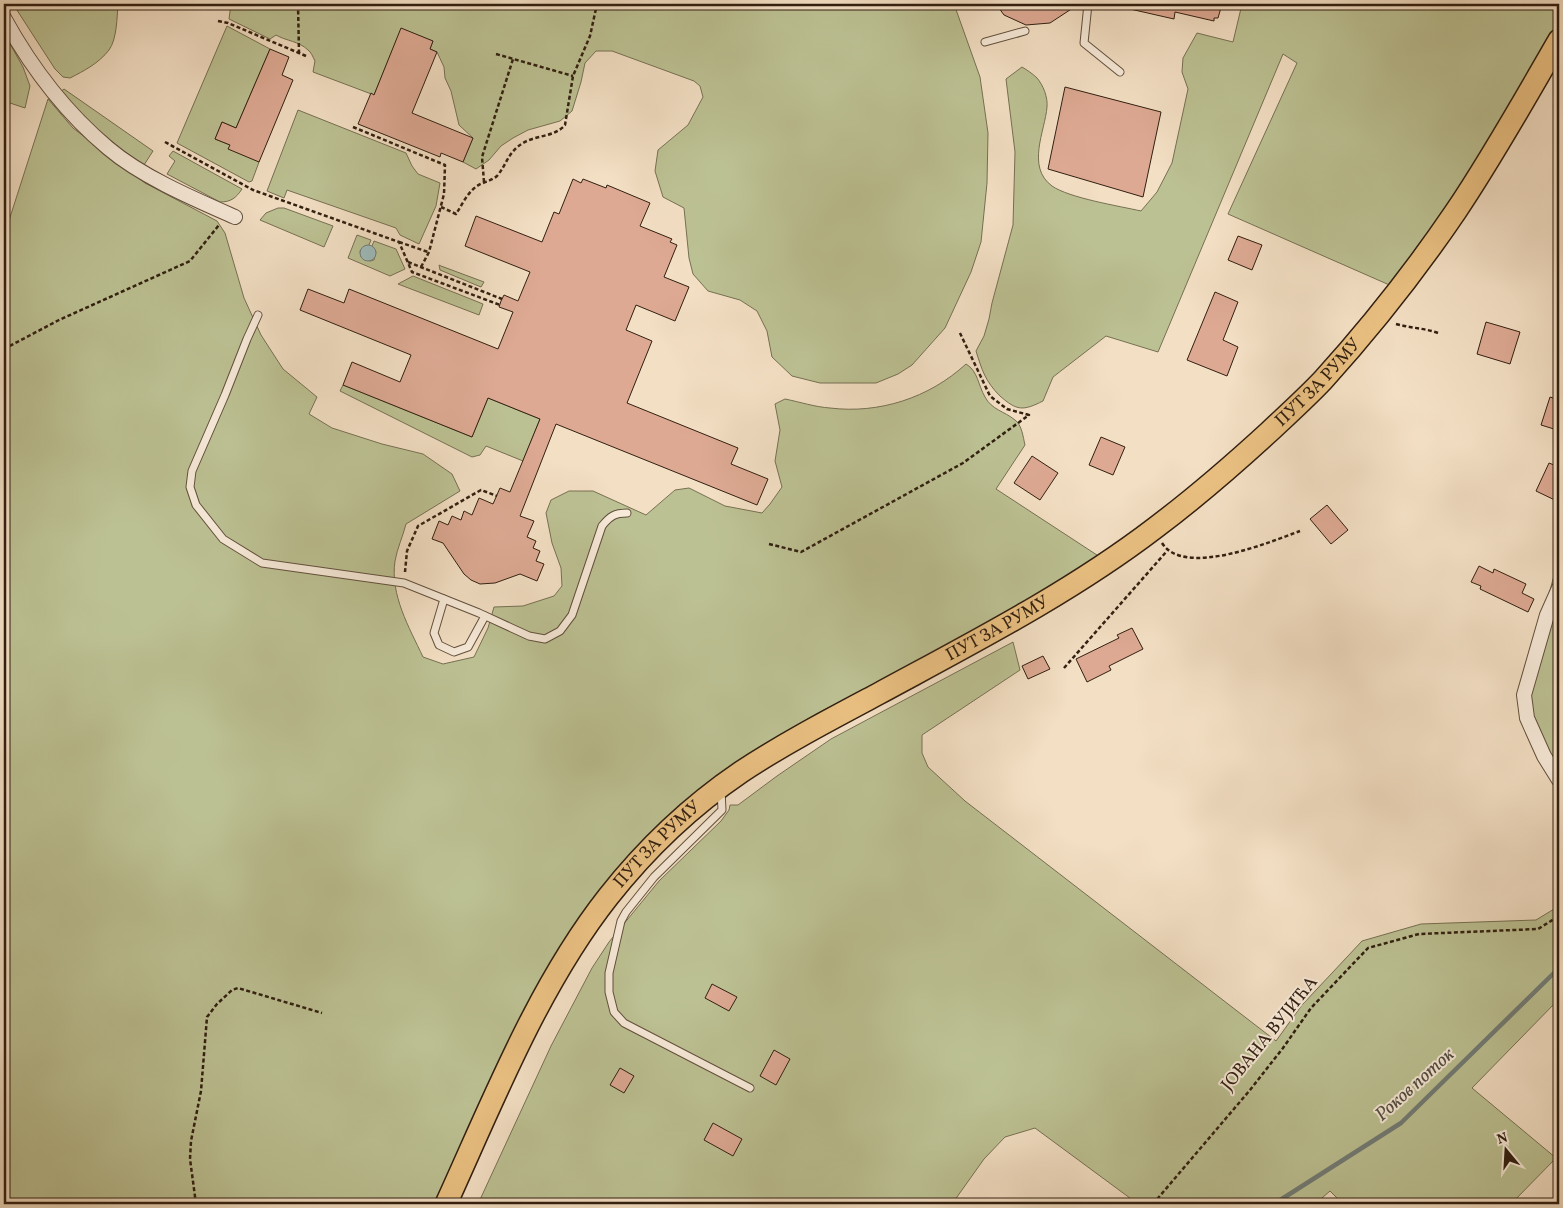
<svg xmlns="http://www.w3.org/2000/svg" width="1563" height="1208" viewBox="0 0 1563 1208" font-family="Vollkorn,serif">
<rect width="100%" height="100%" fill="#f3dfc4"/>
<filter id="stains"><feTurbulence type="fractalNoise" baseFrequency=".004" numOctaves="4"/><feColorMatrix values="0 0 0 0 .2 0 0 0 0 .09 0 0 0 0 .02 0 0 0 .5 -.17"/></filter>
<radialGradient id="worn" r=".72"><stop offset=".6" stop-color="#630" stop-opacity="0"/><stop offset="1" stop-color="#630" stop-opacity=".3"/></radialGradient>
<!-- green -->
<g fill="#bcc193" stroke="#767052">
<path d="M13 4H118C117 17 117 39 109 50 99 63 84 71 70 78L63 77 55 69Z"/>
<path d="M231 4H954L980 77 988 133 987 183 981 242 971 272 945 328 912 365 898 374 876 383H820L792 376 772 357 767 331 757 311 740 300 708 291 693 274 689 258 684 208 663 197 655 171 658 150 688 125 703 97 700 86 694 81 612 51H596L585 63 581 82 572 111 560 121 528 130 513 138 501 146 489 160 476 169 463 162 473 138 459 125 451 91 445 78 444 67 437 52 430 49 433 41 401 29 374 95 313 72 315 61C313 57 311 52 308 50 299 41 286 41 276 35L270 39 229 19Z"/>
<path d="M1242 4H1559V29L1489 146 1394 287 1228 214 1297 63 1283 54 1158 352 1106 336 1053 377 1043 401C1023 411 1017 411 1000 396 985 381 982 370 976 351L984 336 989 319 992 303 1013 225 1015 152 1006 79 1022 67C1027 70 1033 74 1037 78 1043 85 1048 97 1047 107 1045 131 1026 167 1052 186 1069 198 1119 206 1141 211L1157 192 1172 163 1188 89 1182 72 1183 58 1197 33 1233 42Z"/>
<path d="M227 26 270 49 236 128 222 122 215 139 230 145 259 162 252 181 249 182 177 143Z"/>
<path d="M4 33 23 67 30 86 25 108 4 101Z"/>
<path d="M64 89 153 151 144 165C112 145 86 120 60 92Z"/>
<path d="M48 99 73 128 145 183 217 221 225 233 244 298 261 335 283 369 317 397 309 414 332 428 382 444 423 454 452 474 460 491 406 524C403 536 397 549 395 561 390 595 409 627 423 657L443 664 474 657 488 628 494 607 523 606 554 596 562 586 561 568 552 543 546 513 551 500 569 491H593L646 515 675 490 689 488 725 506 762 513 770 504 782 487 775 461 780 430 775 404 785 399C800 402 815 407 830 408 879 414 929 398 966 364 978 371 978 385 985 397 992 410 1004 411 1015 420 1022 425 1023 437 1025 445L996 489 1100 557 944 648 816 714 760 748 709 782 628 857 437 1204H4V236Z"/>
<path d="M298 110 406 153 412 166 418 174 440 183 436 206 419 244 400 235 396 228 287 190 284 198 267 191Z"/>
<path d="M173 151 242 189C236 198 231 202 220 202L167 174 175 161 169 156Z"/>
<path d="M278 208H284L333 226 324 247 260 220 266 213Z"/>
<path d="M357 235 371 240 369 245 363 247 360 251 361 257 370 261 374 260 376 252 372 246 374 241 396 249 405 269 390 276 348 258Z"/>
<path d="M439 265 441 266 484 282 481 287 440 270Z"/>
<path d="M413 276 483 304 479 315 398 284Z"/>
<path d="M343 385 472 437 488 398 540 419 523 461 486 446 480 455 472 457 340 391Z"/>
<path d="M1559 564V787L1554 778 1524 692 1553 579Z"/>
<path d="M1013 642 1020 670 922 735V753L928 767 965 801 1276 1041 1302 1005 1362 941 1421 924 1536 920 1559 906V999L1472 1088 1556 1158 1511 1204H1343L1330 1191 1315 1204H1138L1035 1128 1005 1137 984 1159 952 1204H478L551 1046 592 968 609 942 659 881 721 821 729 810 730 805H738L777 776 831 739Z"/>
</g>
<!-- water -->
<circle fill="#9dbbbb" stroke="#727d77" cx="368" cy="253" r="8"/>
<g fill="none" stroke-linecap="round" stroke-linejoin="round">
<!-- stream -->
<path stroke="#727d77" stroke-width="4.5" d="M1274 1204 1401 1123 1559 968"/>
</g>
<!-- building -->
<g fill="#dda993" stroke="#311f10">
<path d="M996 4H1079L1050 23 1026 25 1004 15Z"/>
<path d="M1130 4H1222L1218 18H1214V21L1175 12 1174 19 1130 9Z"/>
<path d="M401 28 433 41 430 49 437 52 412 113 473 138 463 162 441 153 440 157 358 124 371 93 374 95Z"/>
<path d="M270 49 289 57 282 75 293 80 259 162 228 149 230 145 215 139 222 122 236 128Z"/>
<path d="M1065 87 1161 112 1143 197 1048 169Z"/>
<path d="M573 179 581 183 583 179 606 188 607 185 650 203 640 226 672 239 670 242 677 245 664 277 689 287 675 321 636 305 626 330 652 341 627 403 738 448 731 464 768 479 757 505 556 424 520 516 534 521 527 537 536 541 533 548 540 551 536 561 544 564 537 581 520 574 495 583 480 584 471 580 464 574 443 543 432 539 439 521 448 525 452 516 461 520 464 511 472 515 479 498 493 504 500 488 510 492 540 419 488 398 472 437 343 385 352 362 400 382 411 355 300 310 308 289 344 303 349 289 498 349 513 312 499 307 501 301 504 295 518 301 530 272 465 246 476 216 542 242 554 212 559 214Z"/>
<path d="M1238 236 1262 245 1252 270 1228 260Z"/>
<path d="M1215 292 1238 302 1223 340 1238 347 1227 376 1187 360Z"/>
<path d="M1486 322 1520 332 1510 364 1477 354Z"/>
<path d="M1550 397 1559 400V421L1557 420 1554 429 1541 425Z"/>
<path d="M1101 437 1125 447 1113 475 1089 465Z"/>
<path d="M1032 456 1058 473 1040 500 1014 483Z"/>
<path d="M1549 463 1559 467V502L1536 491Z"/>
<path d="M1327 505 1348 530 1331 544 1310 519Z"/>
<path d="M1479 566 1493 573 1494 569 1526 584 1522 593 1534 599 1528 612 1480 589 1481 586 1471 582Z"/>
<path d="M1132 628 1143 649 1109 666 1111 670 1087 682 1076 659 1119 638 1117 635Z"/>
<path d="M1043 656 1050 669 1028 679 1022 666Z"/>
<path d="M712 984 737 997 729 1011 705 998Z"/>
<path d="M774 1050 790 1059 776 1085 760 1076Z"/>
<path d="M620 1068 634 1076 624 1093 610 1085Z"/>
<path d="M713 1123 742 1139 733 1156 704 1140Z"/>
</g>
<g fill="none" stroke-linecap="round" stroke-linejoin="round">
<defs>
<g id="lane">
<path d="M1088 4 1084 43 1120 72"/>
<path d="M985 42 1025 31"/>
<path d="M258 315 247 339 225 395 192 471 190 487 196 505 223 539 262 563 404 583 479 613 529 636 545 639 560 631 572 615 602 526C610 516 615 513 627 513"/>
<path d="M444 599 434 633 439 645 454 652 468 647 485 616"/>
<path d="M721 790 722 810 654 877 626 912 621 921 609 973V992L614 1012 624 1023 750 1088"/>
</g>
<g id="street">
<path d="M4 18C31 67 65 112 108 148 142 177 194 199 235 217"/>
<path d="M1559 588 1547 615 1524 695 1527 718 1544 756 1559 780"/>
</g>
<g id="primary">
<path id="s1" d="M446 1204C493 1101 538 986 608 897 645 850 691 806 741 772 785 743 831 719 878 694 972 643 1070 593 1155 528 1195 498 1233 465 1269 432 1287 415 1306 398 1323 380 1371 327 1416 270 1456 211 1493 156 1526 97 1559 40"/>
</g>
</defs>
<!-- lane casing -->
<use href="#lane" stroke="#624f3d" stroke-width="9"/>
<!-- street casing -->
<use href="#street" stroke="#624f3d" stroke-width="16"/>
<!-- primary casing -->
<use href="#primary" stroke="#311f10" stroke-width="24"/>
<!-- path -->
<g stroke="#311f10" stroke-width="2.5" stroke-dasharray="4 2.5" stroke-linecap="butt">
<path d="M298 4 299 53"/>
<path d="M218 21 228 23 306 56"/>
<path d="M496 54 573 76"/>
<path d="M353 127 445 165 444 194 429 252 421 267"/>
<path d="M165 142 253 190 399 242 412 272 500 305"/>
<path d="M484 182 482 157 513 59"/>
<path d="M441 207 456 214C462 205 467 193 477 186 483 182 491 181 497 176 507 164 508 152 523 143 536 135 555 137 565 125L573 76 590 36 597 4"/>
<path d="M399 242 428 252"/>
<path d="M408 262 502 299"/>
<path d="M1396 324C1410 328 1424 328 1438 333"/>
<path d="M4 349 59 320 190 261 219 225"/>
<path d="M1162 543C1184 578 1270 542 1300 531"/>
<path d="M769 544 801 552 963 463 1029 415 1007 409 990 396 959 331"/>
<path d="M405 572 407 551 418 526 481 490 497 496"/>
<path d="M1064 668 1167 551"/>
<path d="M196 1204 190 1159 191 1141 201 1091 207 1017 217 1004 232 990 238 988 322 1013"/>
<path d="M1153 1204 1250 1090 1283 1048 1311 1008 1368 948 1419 934 1538 929 1559 916"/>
</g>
<!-- lane -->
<use href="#lane" stroke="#f7ead9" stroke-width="7"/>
<!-- street -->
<use href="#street" stroke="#f7ead9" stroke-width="14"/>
<!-- primary -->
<use href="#primary" stroke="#eac082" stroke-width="21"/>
</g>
<g text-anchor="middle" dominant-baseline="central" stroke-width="4" stroke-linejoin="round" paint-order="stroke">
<!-- street labels -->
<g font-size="18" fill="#311f10" stroke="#f7ead9">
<text stroke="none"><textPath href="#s1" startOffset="1231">ПУТ ЗА РУМУ</textPath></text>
<text stroke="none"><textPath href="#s1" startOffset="825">ПУТ ЗА РУМУ</textPath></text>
<text stroke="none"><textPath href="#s1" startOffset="420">ПУТ ЗА РУМУ</textPath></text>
<text transform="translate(1270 1034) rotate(-51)">ЈОВАНА ВУЈИЋА</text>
</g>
<!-- water labels -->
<g font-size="19" font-style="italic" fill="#514e43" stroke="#f7ead9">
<text transform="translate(1415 1085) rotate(-42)">Роков поток</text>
</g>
</g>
<!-- margin -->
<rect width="1563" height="1208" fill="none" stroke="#f3dfc4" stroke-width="20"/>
<rect x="5" y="5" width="1553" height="1198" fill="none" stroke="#311f10" stroke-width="2.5"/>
<rect x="10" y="10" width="1543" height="1188" fill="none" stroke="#311f10"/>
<!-- north arrow -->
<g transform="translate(1506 1150) rotate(342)" stroke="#f7ead9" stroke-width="4" paint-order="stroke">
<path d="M0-4L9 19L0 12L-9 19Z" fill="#311f10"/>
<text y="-8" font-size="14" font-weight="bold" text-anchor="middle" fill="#311f10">N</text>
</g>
<rect width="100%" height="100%" filter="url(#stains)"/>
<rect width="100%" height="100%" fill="url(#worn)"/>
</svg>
